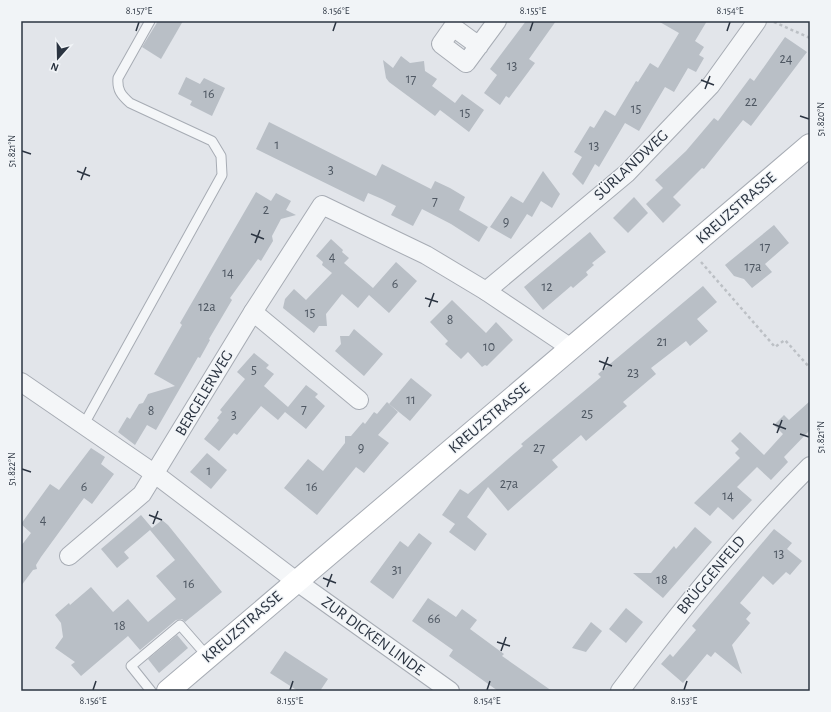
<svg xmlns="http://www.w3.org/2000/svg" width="831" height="712" viewBox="0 0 831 712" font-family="'Alegreya Sans',sans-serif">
<rect width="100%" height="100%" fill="#e2e5ea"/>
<!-- building -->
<g fill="#b9bfc6">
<path d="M158 21H183L161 59 142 47Z"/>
<path d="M526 21H556L529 59 535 63 509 98 506 96 500 105 484 93 497 75 490 69Z"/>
<path d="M658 21H707L695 41 704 47 699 55 704 58 696 72 688 68 674 92 665 87 639 131 625 123 599 167 595 164 583 185 572 174 582 157 574 152 590 126 594 128 605 110 615 116 636 81 638 82 650 63 658 68 679 33Z"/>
<path d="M785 37 807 52 751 126 743 120 704 169 702 168 673 197 681 205 663 223 646 204 663 188 655 180 686 151 714 118 718 121 750 78 754 81Z"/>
<path d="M401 56 410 63 424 61 425 71 437 79 432 86 455 103 462 94 484 110 469 132 440 110 435 116 389 82 386 78 383 60 393 68Z"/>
<path d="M186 77 200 84 204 78 225 88 212 116 190 105 192 101 178 94Z"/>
<path d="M269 122 376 176 382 164 431 189 435 181 450 188 465 197 459 210 488 227 479 242 451 224 422 209 413 226 391 215 396 206 382 199 368 193 364 202 256 149Z"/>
<path d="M543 171 560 194 552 208 541 201 532 217 527 214 511 239 490 227 511 196 523 203Z"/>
<path d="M256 192 271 201 276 193 291 201 286 210 296 215 281 219 272 236 273 241 261 261 258 259 230 298 232 300 209 339 210 340 200 358 198 357 156 430 147 425 135 445 118 432 127 417 130 419 139 404 143 403 148 394 175 386 154 374 182 325 180 323Z"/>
<path d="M634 197 648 213 628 233 613 218Z"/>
<path d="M774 225 789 243 765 264 772 272 752 288 744 279 734 276 725 265Z"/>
<path d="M590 232 606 252 592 263 594 265 586 272 588 275 573 288 571 286 543 310 524 287Z"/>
<path d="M331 239 343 250 342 252 349 258 344 263 373 288 396 262 417 281 389 313 369 295 358 308 342 294 326 314 327 326H319L314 333 283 308 285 299 294 289 306 300 332 273 322 265 323 262 316 256Z"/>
<path d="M703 286 717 302 697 319 708 331 690 346 686 341 651 368 656 374 623 402 627 406 586 441 581 435 552 460 558 467 508 511 488 487 467 517 487 534 475 551 449 532 455 524 442 515 460 489 468 494 523 446 521 444 601 377 598 374Z"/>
<path d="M452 300 486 333 496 322 513 340 487 366 485 365 482 367 468 352 461 359 445 344 448 341 430 322Z"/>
<path d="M354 329 383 354 364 376 335 351 341 344 340 336H349Z"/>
<path d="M254 353 269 365 266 368 274 374 264 386 288 407 306 385 318 394 315 397 325 406 306 429 285 412 278 420 261 406 237 435 234 433 219 451 204 439 219 420 217 418 222 412 220 410 245 379 237 372Z"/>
<path d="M411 378 432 395 410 421 389 404Z"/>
<path d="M810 401V430L784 457 788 462 771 480 757 467 737 487 752 500 733 520 718 507 710 516 694 503 740 458 735 453 739 449 731 441 740 432 764 455 783 434 774 425 784 415 789 420Z"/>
<path d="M387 402 398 412 378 435 389 443 364 473 356 467 317 515 284 488 308 459 323 471 345 443V436H351L363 422 365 424 374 412 377 414Z"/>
<path d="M91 448 105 457 101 464 114 474 92 504 84 498 41 557 36 565 37 569 33 570 21 586V546L31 533 21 524 50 484 59 490Z"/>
<path d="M207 453 227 470 211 489 190 472Z"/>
<path d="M141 515 152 528 162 520 168 525 222 592 185 622 182 619 176 620 140 650 128 636 81 676 71 665 75 662 55 648 63 637 61 623 55 615 69 603 70 605 91 587 113 612 128 599 148 622 176 599 156 576 175 560 150 530 124 552 129 558 117 568 101 549Z"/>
<path d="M695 527 712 542 663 598 633 573H651L674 546 676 549Z"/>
<path d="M774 529 792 543 787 549 802 561 790 575 786 572 773 585 763 576 740 603 751 613 746 619 750 623 732 645 742 674 715 652 711 657 707 654 683 683 661 664 670 654 673 657 696 630 692 626Z"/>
<path d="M419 533 432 543 393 599 370 582 400 541 408 547Z"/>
<path d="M428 598 456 617 462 609 477 620 470 629 504 654 502 656 552 691H498L449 656 453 650 412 621Z"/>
<path d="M626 608 643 622 626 643 609 629Z"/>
<path d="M591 622 602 631 586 652 572 648Z"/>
<path d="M177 635 188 648 159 673 148 659Z"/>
<path d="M285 651 328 679 320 691H298L270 673Z"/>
</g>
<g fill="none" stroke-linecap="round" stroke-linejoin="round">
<defs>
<g id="lane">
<path d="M83 426 222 175 221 156 212 141 130 103C121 95 117 90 118 78L150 21"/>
<path d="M151 691 131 666 180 625 208 657"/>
</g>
<g id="street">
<path d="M479 46 453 27 441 44 466 63 497 21"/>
<path d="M486 291 627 173 711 85 757 21"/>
<path d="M253 312 359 400"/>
<path d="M21 382 155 474 296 581 450 691"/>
<path d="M69 556 142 494 253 312 322 205 426 255 486 291 571 348"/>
<path d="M620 691C679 612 740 536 810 466"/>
</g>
<path id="secondary" d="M168 691 810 145"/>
</defs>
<!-- lane casing -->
<use href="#lane" stroke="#a7acb4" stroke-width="11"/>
<!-- street casing -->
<use href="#street" stroke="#a7acb4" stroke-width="20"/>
<!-- secondary casing -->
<use href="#secondary" stroke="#a7acb4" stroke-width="24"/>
<!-- path -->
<g stroke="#bcc0c5" stroke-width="2.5" stroke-dasharray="3 3" stroke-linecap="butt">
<path d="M774 22 810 38"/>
<path d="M701 262 775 347 785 340 810 368"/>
</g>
<!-- lane -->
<use href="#lane" stroke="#f4f6f8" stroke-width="9"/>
<!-- street -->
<use href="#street" stroke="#f4f6f8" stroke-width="18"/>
<!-- secondary -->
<use href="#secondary" stroke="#fff" stroke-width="22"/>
</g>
<!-- ticks -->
<path fill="none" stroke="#2b3441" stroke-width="1.5" d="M136 31 139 22M333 31 336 22M530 31 533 22M727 31 730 22M701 80 714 85M705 89 710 76M800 116 809 119M22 151 31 154M77 171 90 176M81 180 86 167M251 234 264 239M255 243 260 230M425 298 438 302M429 307 434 293M599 361 612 366M603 370 608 357M773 424 786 429M777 433 782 420M800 434 809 437M22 469 31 472M149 515 162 520M153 524 158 511M323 578 336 583M327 587 332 574M497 642 510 646M501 651 506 637M93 690 96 681M290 690 293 681M487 690 490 681M684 690 687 681"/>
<g text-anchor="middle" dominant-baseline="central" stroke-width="3" stroke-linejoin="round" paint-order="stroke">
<!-- number labels -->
<g font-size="14" fill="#4e5762">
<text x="786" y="59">24</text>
<text x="512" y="66">13</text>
<text x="411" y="79">17</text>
<text x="209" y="94">16</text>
<text x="751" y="102">22</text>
<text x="636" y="109">15</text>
<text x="465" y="113">15</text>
<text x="277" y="145">1</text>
<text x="594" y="146">13</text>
<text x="331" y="170">3</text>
<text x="435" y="201">7</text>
<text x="266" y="210">2</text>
<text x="506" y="222">9</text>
<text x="765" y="247">17</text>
<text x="332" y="257">4</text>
<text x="753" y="267">17a</text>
<text x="228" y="273">14</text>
<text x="395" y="284">6</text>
<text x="547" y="287">12</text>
<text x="207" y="307">12a</text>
<text x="310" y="313">15</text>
<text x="450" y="320">8</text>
<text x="662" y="342">21</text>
<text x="489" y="347">10</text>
<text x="254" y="370">5</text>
<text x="633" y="373">23</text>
<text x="411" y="400">11</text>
<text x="304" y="409">7</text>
<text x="151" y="411">8</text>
<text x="587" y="414">25</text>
<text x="234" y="415">3</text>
<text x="361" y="448">9</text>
<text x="539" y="448">27</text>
<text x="209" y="471">1</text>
<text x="509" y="484">27a</text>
<text x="84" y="487">6</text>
<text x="312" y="487">16</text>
<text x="728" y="496">14</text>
<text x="43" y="520">4</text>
<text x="779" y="554">13</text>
<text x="397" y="570">31</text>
<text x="662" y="580">18</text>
<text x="189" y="584">16</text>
<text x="434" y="619">66</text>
<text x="120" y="626">18</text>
</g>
<!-- street labels -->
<g font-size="16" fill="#2b3441" stroke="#f1f4f7">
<text transform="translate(631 165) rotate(-43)">SÜRLANDWEG</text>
<text transform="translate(736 208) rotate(-41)">KREUZSTRASSE</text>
<text transform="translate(204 393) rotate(-59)">BERGELERWEG</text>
<text transform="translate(489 418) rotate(-40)">KREUZSTRASSE</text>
<text transform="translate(711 575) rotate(-50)">BRÜGGENFELD</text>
<text transform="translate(242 627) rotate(-41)">KREUZSTRASSE</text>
<text transform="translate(373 636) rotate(36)">ZUR DICKEN LINDE</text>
</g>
</g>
<!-- border -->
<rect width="831" height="712" fill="none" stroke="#f1f4f7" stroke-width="44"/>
<!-- north arrow -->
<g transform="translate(58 58) rotate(200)" stroke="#f1f4f7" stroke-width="3" paint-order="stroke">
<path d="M0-3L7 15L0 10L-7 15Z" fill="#2b3441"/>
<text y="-6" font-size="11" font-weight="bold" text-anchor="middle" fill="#2b3441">N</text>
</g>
<rect x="22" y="22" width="787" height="668" fill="none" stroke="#2b3441" stroke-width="1.5"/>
<g font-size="10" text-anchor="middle" fill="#2b3441">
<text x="139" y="14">8.157°E</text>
<text x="336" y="14">8.156°E</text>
<text x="533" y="14">8.155°E</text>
<text x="730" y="14">8.154°E</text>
<text transform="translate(820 119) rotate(-90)" y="4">51.820°N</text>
<text transform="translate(11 151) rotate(-90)" y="4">51.821°N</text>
<text transform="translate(820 437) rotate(-90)" y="4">51.821°N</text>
<text transform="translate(11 469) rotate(-90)" y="4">51.822°N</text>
<text x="93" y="704">8.156°E</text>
<text x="290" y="704">8.155°E</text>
<text x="487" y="704">8.154°E</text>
<text x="684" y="704">8.153°E</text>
</g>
</svg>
